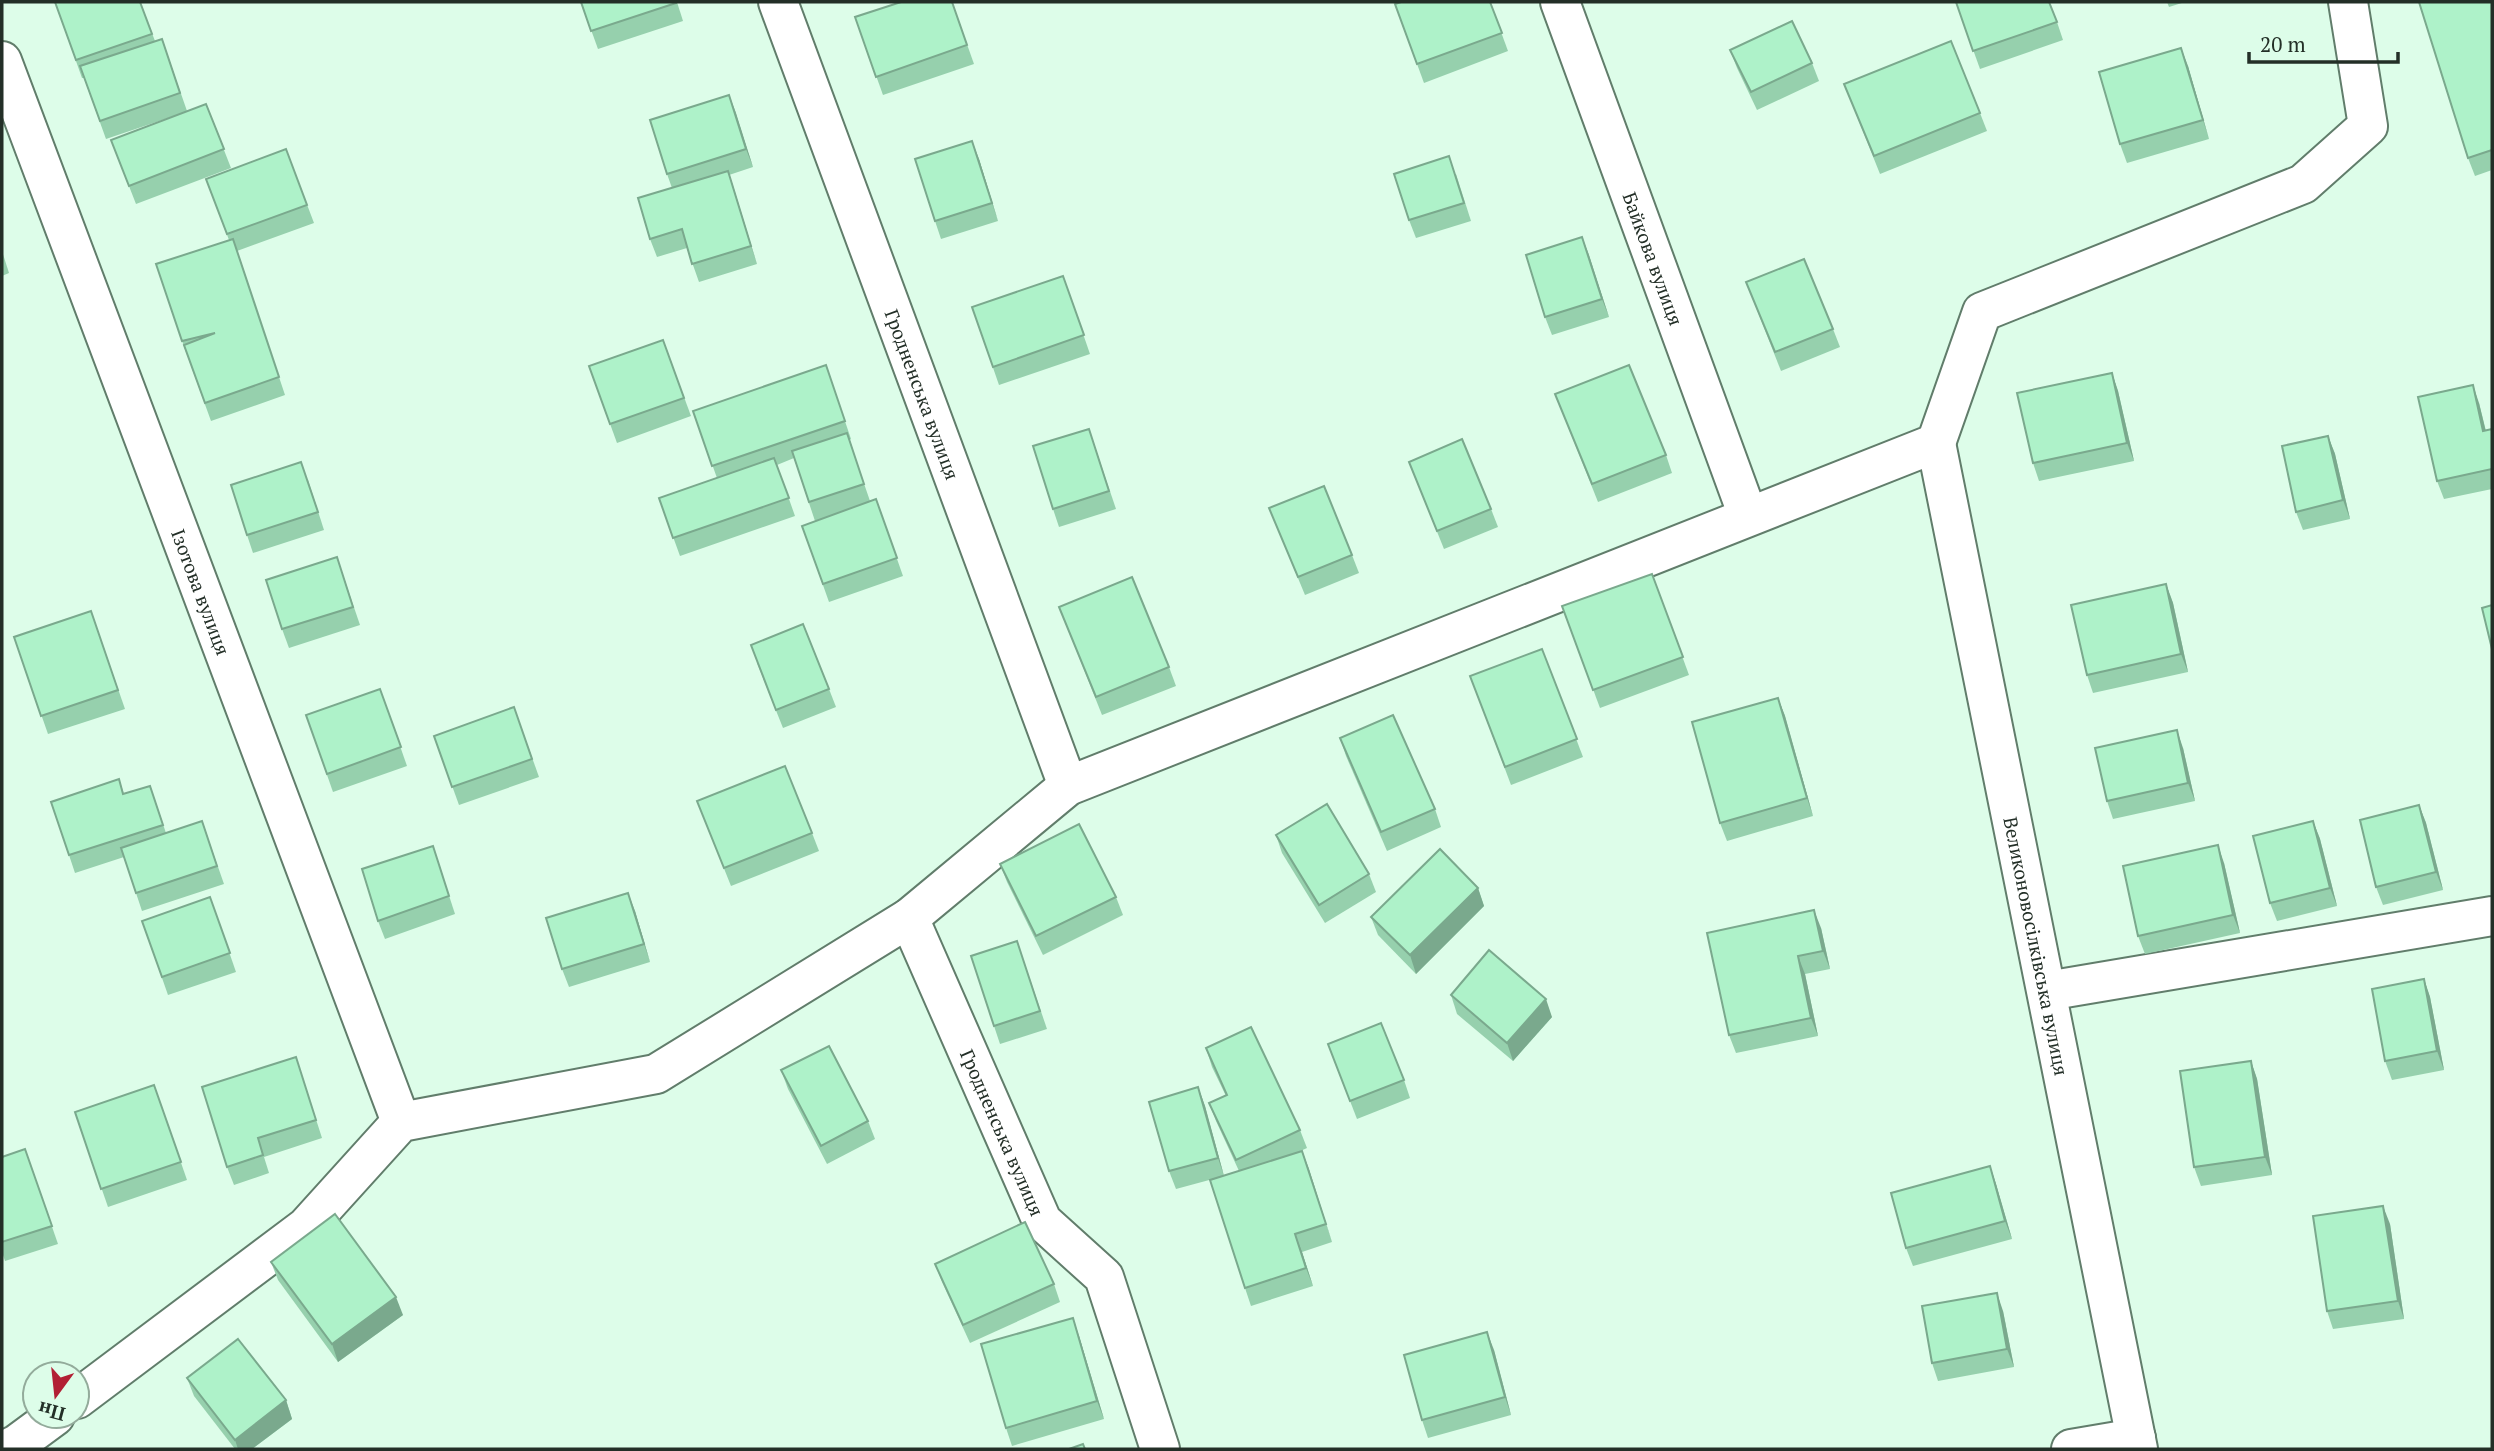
<svg xmlns="http://www.w3.org/2000/svg" width="2494" height="1451" viewBox="0 0 2494 1451" font-family="'PT Serif',serif">
<rect width="100%" height="100%" fill="#ddfde9"/>
<g fill="none" stroke-linecap="round" stroke-linejoin="round">
<defs>
<g id="street">
<path id="s1" d="M778 2 1068 786"/>
<path id="s2" d="M1560 2 1748 516"/>
<path id="s3" d="M2 61 401 1122"/>
<path id="s4" d="M1936 443 2138 1449"/>
<path id="s5" d="M909 918 1042 1221 1104 1277 1160 1449"/>
<path d="M2047 991 2492 916"/>
<path d="M77 1399 306 1227 401 1122 656 1074 909 918 1068 786 1936 443 1982 312 2303 184 2368 126 2348 2"/>
<path d="M7 1449 17 1444 55 1416"/>
<path d="M2071 1449 2136 1438"/>
</g>
</defs>
<!-- street casing -->
<use href="#street" stroke="#617d6b" stroke-width="42"/>
<!-- street -->
<use href="#street" stroke="#fff" stroke-width="38"/>
</g>
<!-- wall -->
<g fill="#96d0ad">
<path d="M55 2H140L155 41 162 39 187 111 206 104 231 168 136 204 118 158 174 116 106 139 84 78H82Z"/>
<path d="M581 2H677L683 21 598 49Z"/>
<path d="M952 2 974 64 883 95 855 17Z"/>
<path d="M1490 2 1508 51 1424 83 1395 4Z"/>
<path d="M1956 2 2057 22 2063 40 1980 69Z"/>
<path d="M2167 2H2185L2169 7Z"/>
<path d="M2492 2V170L2475 176 2468 158Z"/>
<path d="M1730 50 1812 63 1819 81 1757 110 1737 68Z"/>
<path d="M2188 66 2209 139 2127 163 2120 144Z"/>
<path d="M1844 84 1980 113 1987 131 1880 174Z"/>
<path d="M729 95 753 167 729 175 757 264 699 282 687 248 657 257 650 239 672 188 667 174Z"/>
<path d="M286 149 314 223 237 251 285 395 211 421 182 341 229 240 206 179Z"/>
<path d="M979 159 998 221 941 239 935 221Z"/>
<path d="M1456 174 1471 221 1416 238 1409 220Z"/>
<path d="M1582 237 1609 317 1552 335 1545 317Z"/>
<path d="M2 251 9 273 2 276Z"/>
<path d="M1063 276 1090 354 999 385 972 307Z"/>
<path d="M1746 282 1833 329 1840 347 1781 371Z"/>
<path d="M663 340 691 416 617 443 589 366Z"/>
<path d="M826 365 851 439 849 440 870 501 876 499 903 576 829 602 802 526 849 509 815 521 794 458 777 465 795 516 680 556 659 498 717 478 693 411Z"/>
<path d="M2112 373 2118 391 2134 461 2039 481 2033 463Z"/>
<path d="M1555 394 1666 455 1672 473 1598 502Z"/>
<path d="M2479 403 2486 431 2492 429V489L2444 499 2437 481Z"/>
<path d="M1089 429 1116 509 1059 527 1053 509Z"/>
<path d="M2328 436 2335 454 2350 519 2303 530 2296 512Z"/>
<path d="M1409 462 1491 509 1498 527 1444 549Z"/>
<path d="M308 480 324 530 253 553 247 535Z"/>
<path d="M1269 508 1352 555 1359 573 1305 595Z"/>
<path d="M1652 574 1689 675 1600 708 1562 606Z"/>
<path d="M343 575 360 625 289 648 282 629Z"/>
<path d="M2166 584 2173 603 2188 672 2093 693 2087 675Z"/>
<path d="M1059 607 1169 667 1176 686 1102 715Z"/>
<path d="M91 611 125 709 48 734 14 637Z"/>
<path d="M1542 649 1583 757 1511 785 1470 676Z"/>
<path d="M757 663 829 689 836 707 783 728Z"/>
<path d="M380 689 407 766 333 792 306 715Z"/>
<path d="M1778 698 1785 716 1813 816 1727 841 1720 823Z"/>
<path d="M514 707 539 777 459 805 434 736Z"/>
<path d="M1340 738 1435 809 1441 827 1387 851 1346 756Z"/>
<path d="M2183 748 2195 801 2113 819 2107 801Z"/>
<path d="M119 779 124 794 150 786 166 833 202 821 224 884 142 911 124 857 75 873 69 855Z"/>
<path d="M697 801 812 833 819 851 731 886Z"/>
<path d="M2419 805 2426 823 2443 890 2383 905 2376 887Z"/>
<path d="M2313 821 2320 839 2337 906 2277 921 2270 903Z"/>
<path d="M1276 835 1369 874 1376 892 1325 923 1282 853Z"/>
<path d="M2224 863 2240 933 2145 954 2138 936Z"/>
<path d="M1000 864 1116 897 1123 915 1043 955 1007 882Z"/>
<path d="M439 865 455 914 385 939 378 921Z"/>
<path d="M1478 888 1484 906 1416 974 1378 935 1371 917Z"/>
<path d="M210 897 236 972 168 995 142 921Z"/>
<path d="M635 911 650 962 569 987 562 969Z"/>
<path d="M1821 928 1830 969 1805 974 1818 1036 1736 1053 1729 1035Z"/>
<path d="M1017 941 1047 1029 1000 1044 994 1026Z"/>
<path d="M2424 979 2430 997 2444 1070 2392 1080 2385 1061Z"/>
<path d="M1451 995 1552 1017 1513 1061 1457 1014Z"/>
<path d="M1328 1044 1404 1080 1410 1098 1357 1119Z"/>
<path d="M1206 1048 1300 1130 1307 1148 1296 1153 1302 1151 1332 1242 1302 1252 1313 1286 1251 1306 1245 1288 1239 1171 1216 1121 1209 1103 1226 1096 1212 1067Z"/>
<path d="M296 1057 322 1138 264 1157 269 1173 234 1185 227 1167Z"/>
<path d="M2251 1061 2257 1079 2272 1175 2201 1186 2194 1167Z"/>
<path d="M781 1070 868 1121 875 1139 827 1164 788 1089Z"/>
<path d="M154 1085 187 1180 108 1207 75 1112Z"/>
<path d="M1198 1087 1205 1106 1224 1176 1176 1189 1169 1171Z"/>
<path d="M25 1149 58 1244 5 1261 2 1252V1157Z"/>
<path d="M1990 1166 1996 1184 2012 1239 1913 1266 1906 1248Z"/>
<path d="M2390 1224 2404 1319 2333 1329 2327 1311Z"/>
<path d="M271 1262 403 1315 338 1362 278 1280Z"/>
<path d="M935 1264 1054 1284 1060 1302 970 1343 942 1282Z"/>
<path d="M2003 1311 2014 1367 1938 1381 1932 1363Z"/>
<path d="M1079 1336 1104 1419 1012 1446 1006 1428Z"/>
<path d="M1494 1350 1511 1415 1428 1438 1422 1420Z"/>
<path d="M187 1378 286 1400 292 1419 252 1449H235L194 1396Z"/>
</g>
<!-- shaded-wall -->
<g fill="#7aa98d">
<path d="M2181 48 2188 66 2209 139 2203 120Z"/>
<path d="M729 95 736 113 753 167 746 149Z"/>
<path d="M972 141 979 159 998 221 992 203Z"/>
<path d="M728 171 734 189 757 264 751 246Z"/>
<path d="M1582 237 1589 255 1609 317 1602 299Z"/>
<path d="M2112 373 2118 391 2134 461 2127 443Z"/>
<path d="M2473 385 2479 403 2490 449 2483 431Z"/>
<path d="M2328 436 2335 454 2350 519 2343 500Z"/>
<path d="M2166 584 2173 603 2188 672 2181 654Z"/>
<path d="M1778 698 1785 716 1813 816 1807 798Z"/>
<path d="M2177 730 2183 748 2195 801 2188 783Z"/>
<path d="M2419 805 2426 823 2443 890 2436 872Z"/>
<path d="M2313 821 2320 839 2337 906 2330 888Z"/>
<path d="M2218 845 2224 863 2240 933 2233 915Z"/>
<path d="M1478 888 1484 906 1416 974 1410 955Z"/>
<path d="M628 893 635 911 650 962 644 944Z"/>
<path d="M1814 910 1821 928 1830 969 1823 951Z"/>
<path d="M1798 956 1805 974 1818 1036 1811 1018Z"/>
<path d="M2424 979 2430 997 2444 1070 2437 1051Z"/>
<path d="M1546 999 1552 1017 1513 1061 1507 1043Z"/>
<path d="M2251 1061 2257 1079 2272 1175 2265 1157Z"/>
<path d="M1198 1087 1205 1106 1224 1176 1218 1158Z"/>
<path d="M1302 1151 1309 1169 1332 1242 1326 1224Z"/>
<path d="M1990 1166 1996 1184 2012 1239 2005 1221Z"/>
<path d="M2383 1206 2390 1224 2404 1319 2398 1301Z"/>
<path d="M1295 1234 1302 1252 1313 1286 1306 1268Z"/>
<path d="M1997 1293 2003 1311 2014 1367 2007 1349Z"/>
<path d="M396 1297 403 1315 338 1362 332 1344Z"/>
<path d="M1073 1318 1079 1336 1104 1419 1097 1401Z"/>
<path d="M1487 1332 1494 1350 1511 1415 1505 1397Z"/>
<path d="M286 1400 292 1419 252 1449H238L235 1440Z"/>
</g>
<!-- building -->
<g fill="#aef2c9" stroke="#7aa98d" stroke-width="2">
<path d="M55 2H140L152 34 76 60Z"/>
<path d="M581 2H676V3L591 31Z"/>
<path d="M901 2H952L967 45 876 77 855 17Z"/>
<path d="M1401 2H1490L1502 33 1417 64 1395 4Z"/>
<path d="M1956 2H2049L2057 22 1973 51Z"/>
<path d="M2419 2H2492V150L2468 158Z"/>
<path d="M1792 21 1812 63 1751 92 1730 50Z"/>
<path d="M162 39 180 93 100 121 80 66Z"/>
<path d="M1951 41 1980 113 1874 156 1844 84Z"/>
<path d="M2181 48 2203 120 2120 144 2099 72Z"/>
<path d="M729 95 746 149 667 174 650 120Z"/>
<path d="M206 104 224 149 129 186 111 140Z"/>
<path d="M972 141 992 203 935 221 915 159Z"/>
<path d="M286 149 307 205 227 234 206 179Z"/>
<path d="M1449 156 1464 203 1409 220 1394 174Z"/>
<path d="M728 171 751 246 692 264 682 229 650 239 638 198Z"/>
<path d="M1582 237 1602 299 1545 317 1526 255Z"/>
<path d="M233 239 279 377 205 403 184 345 215 333 182 341 156 264Z"/>
<path d="M1804 259 1833 329 1775 352 1746 282Z"/>
<path d="M1063 276 1084 335 993 367 972 307Z"/>
<path d="M663 340 684 398 610 424 589 366Z"/>
<path d="M826 365 845 421 712 466 693 411Z"/>
<path d="M1629 365 1666 455 1592 484 1555 394Z"/>
<path d="M2112 373 2127 443 2033 463 2017 393Z"/>
<path d="M2473 385 2483 431 2492 429V469L2437 481 2418 397Z"/>
<path d="M1089 429 1109 491 1053 509 1033 446Z"/>
<path d="M847 433 864 484 809 502 792 451Z"/>
<path d="M2328 436 2343 500 2296 512 2282 446Z"/>
<path d="M1462 439 1491 509 1437 531 1409 462Z"/>
<path d="M774 458 789 498 673 538 659 498Z"/>
<path d="M301 462 318 512 247 535 231 485Z"/>
<path d="M1324 486 1352 555 1298 577 1269 508Z"/>
<path d="M876 499 897 558 823 584 802 526Z"/>
<path d="M337 557 353 607 282 629 266 580Z"/>
<path d="M1652 574 1683 657 1593 690 1562 606Z"/>
<path d="M1132 577 1169 667 1096 697 1059 607Z"/>
<path d="M2166 584 2181 654 2087 675 2071 605Z"/>
<path d="M2492 605V649L2482 608Z"/>
<path d="M91 611 118 690 41 716 14 637Z"/>
<path d="M803 624 829 689 776 710 751 645Z"/>
<path d="M1542 649 1577 739 1505 767 1470 676Z"/>
<path d="M380 689 401 747 327 774 306 715Z"/>
<path d="M1778 698 1807 798 1720 823 1692 722Z"/>
<path d="M514 707 532 759 452 787 434 736Z"/>
<path d="M1393 715 1435 809 1381 832 1340 738Z"/>
<path d="M2177 730 2188 783 2107 801 2095 748Z"/>
<path d="M785 766 812 833 724 868 697 801Z"/>
<path d="M119 779 123 794 150 786 163 825 69 855 51 802Z"/>
<path d="M1327 804 1369 874 1319 905 1276 835Z"/>
<path d="M2419 805 2436 872 2376 887 2360 820Z"/>
<path d="M202 821 217 866 136 893 121 848Z"/>
<path d="M2313 821 2330 888 2270 903 2253 836Z"/>
<path d="M1079 824 1116 897 1036 936 1000 864Z"/>
<path d="M2218 845 2233 915 2138 936 2123 866Z"/>
<path d="M433 846 449 896 378 921 362 869Z"/>
<path d="M1440 849 1478 888 1410 955 1371 917Z"/>
<path d="M628 893 644 944 562 969 546 918Z"/>
<path d="M210 897 230 953 162 977 142 921Z"/>
<path d="M1814 910 1823 951 1798 956 1811 1018 1729 1035 1707 933Z"/>
<path d="M1017 941 1040 1011 994 1026 971 956Z"/>
<path d="M1489 950 1546 999 1507 1043 1451 995Z"/>
<path d="M2424 979 2437 1051 2385 1061 2372 989Z"/>
<path d="M1381 1023 1404 1080 1350 1101 1328 1044Z"/>
<path d="M1251 1027 1300 1130 1236 1160 1209 1103 1227 1095 1206 1048Z"/>
<path d="M829 1046 868 1121 821 1146 781 1070Z"/>
<path d="M296 1057 316 1120 258 1138 263 1155 227 1167 202 1087Z"/>
<path d="M2251 1061 2265 1157 2194 1167 2180 1071Z"/>
<path d="M154 1085 181 1162 101 1189 75 1112Z"/>
<path d="M1198 1087 1218 1158 1169 1171 1149 1102Z"/>
<path d="M25 1149 52 1226 2 1242V1157Z"/>
<path d="M1302 1151 1326 1224 1295 1234 1306 1268 1245 1288 1210 1180Z"/>
<path d="M1990 1166 2005 1221 1906 1248 1891 1193Z"/>
<path d="M2383 1206 2398 1301 2327 1311 2313 1216Z"/>
<path d="M335 1214 396 1297 332 1344 271 1262Z"/>
<path d="M1025 1222 1054 1284 963 1325 935 1264Z"/>
<path d="M1997 1293 2007 1349 1932 1363 1922 1306Z"/>
<path d="M1073 1318 1097 1401 1006 1428 981 1344Z"/>
<path d="M1487 1332 1505 1397 1422 1420 1404 1355Z"/>
<path d="M238 1339 286 1400 235 1440 187 1378Z"/>
<path d="M1083 1444 1085 1449H1069Z"/>
</g>
<g text-anchor="middle" dominant-baseline="central" stroke-width="6" stroke-linejoin="round" paint-order="stroke">
<!-- street labels -->
<g font-size="19" fill="#232f27" stroke="#ddfde9">
<text stroke="none"><textPath href="#s2" startOffset="273">Байкова вулиця</textPath></text>
<text stroke="none"><textPath href="#s1" startOffset="418">Гродненська вулиця</textPath></text>
<text stroke="none"><textPath href="#s3" startOffset="567">Ізотова вулиця</textPath></text>
<text stroke="none"><textPath href="#s4" startOffset="513">Великоновосілківська вулиця</textPath></text>
<text stroke="none"><textPath href="#s5" startOffset="234">Гродненська вулиця</textPath></text>
</g>
</g>
<!-- border -->
<rect width="2494" height="1451" fill="none" stroke="#232f27" stroke-width="7"/>
<!-- north arrow -->
<g transform="translate(56 1395) rotate(195)"><circle r="33" fill="#ddfde9" stroke="#93ab9b" stroke-width="2"/>
<path d="M0-5L12 26L0 18L-12 26Z" fill="#b21f34"/>
<text y="-10" font-size="19" font-weight="bold" text-anchor="middle" fill="#232f27">Пн</text>
</g>
<!-- scale -->
<path d="M2249 52v10h149v-10" fill="none" stroke="#232f27" stroke-width="3.5"/>
<text x="2260" y="52" font-size="21" fill="#232f27" stroke="#ddfde9" stroke-width="5" paint-order="stroke">20 m</text>
</svg>
